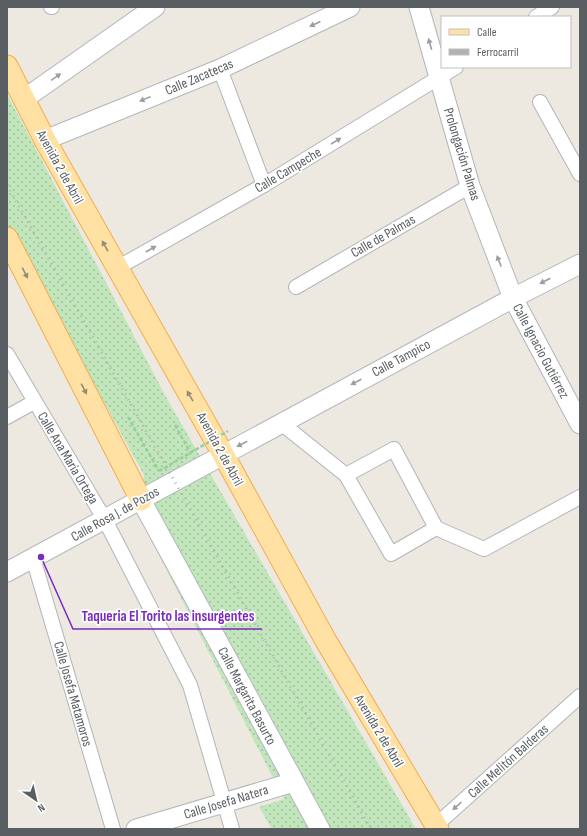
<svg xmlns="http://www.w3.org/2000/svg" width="587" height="836" viewBox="0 0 587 836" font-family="'Sofia Sans Condensed',sans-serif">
<defs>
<pattern id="grass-dots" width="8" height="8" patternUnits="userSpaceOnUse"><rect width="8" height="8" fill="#c2e6bb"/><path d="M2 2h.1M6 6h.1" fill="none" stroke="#a1be9b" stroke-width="1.8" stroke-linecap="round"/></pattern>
</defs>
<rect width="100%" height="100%" fill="#ede8e0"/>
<!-- grass -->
<path fill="url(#grass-dots)" d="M7 94 167 399 416 829H272L259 807 284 799 140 518 144 475 7 225Z"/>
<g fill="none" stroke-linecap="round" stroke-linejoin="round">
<defs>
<g id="street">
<path d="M51 7H52"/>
<path d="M536 17 552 7"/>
<path d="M220 69 264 185"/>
<path d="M540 102 580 174"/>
<path d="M117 268 264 185 456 67"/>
<path d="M296 287 470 186"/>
<path d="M7 354 105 520 190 685 232 829"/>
<path d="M7 417 34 402"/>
<path d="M281 423 346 475 391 554 436 528"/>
<path d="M346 475 394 449 436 528 484 549 580 497"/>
<path d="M33 558 113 829"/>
<path d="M435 826 580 696"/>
</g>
<g id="secondary">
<path d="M419 7 470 186 513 298 580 424"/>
<path d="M24 99 155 7"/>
<path d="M45 140 220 69 350 7"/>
<path d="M141 500 320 829"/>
<path d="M7 572 513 298 580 264"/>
<path d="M136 829 294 782"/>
</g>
<g id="primary">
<path d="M7 66 45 140 223 454 326 641 438 829"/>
<path d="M7 238 141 500"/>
</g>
</defs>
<!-- street casing -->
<use href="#street" stroke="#b1b5b9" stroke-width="16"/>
<!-- secondary casing -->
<use href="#secondary" stroke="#b2b7bc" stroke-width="21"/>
<!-- primary casing -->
<use href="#primary" stroke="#f5ac50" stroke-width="23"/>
<!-- path -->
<g stroke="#98ce9f" stroke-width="2.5" stroke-dasharray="4 2" stroke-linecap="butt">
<path d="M128 417 159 471"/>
<path d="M175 425 190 452"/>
</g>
<!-- street -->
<use href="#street" stroke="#fff" stroke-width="14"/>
<!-- secondary -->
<use href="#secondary" stroke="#fff" stroke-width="19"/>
<!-- primary -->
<use href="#primary" stroke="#ffe1a3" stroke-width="21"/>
<!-- rail -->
<path stroke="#b0b1b2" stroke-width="3" stroke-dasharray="1 5" stroke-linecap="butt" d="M7 185 371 829"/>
<!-- path-bridge -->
<path stroke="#98ce9f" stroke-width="2.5" stroke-dasharray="4 2" stroke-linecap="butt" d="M159 471 228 431"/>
</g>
<!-- one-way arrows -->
<defs><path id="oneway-solid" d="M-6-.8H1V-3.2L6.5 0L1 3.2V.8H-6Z"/></defs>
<g fill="#9b9ea1">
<use href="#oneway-solid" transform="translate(315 24) rotate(155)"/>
<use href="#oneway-solid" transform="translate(430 44) rotate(-106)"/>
<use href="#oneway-solid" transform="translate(56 77) rotate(-35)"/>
<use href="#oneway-solid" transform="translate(145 99) rotate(158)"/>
<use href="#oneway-solid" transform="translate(336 141) rotate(-31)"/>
<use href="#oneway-solid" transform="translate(151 249) rotate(-30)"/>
<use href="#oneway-solid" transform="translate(499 261) rotate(-111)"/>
<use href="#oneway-solid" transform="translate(545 281) rotate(153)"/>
<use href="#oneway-solid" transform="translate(356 382) rotate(152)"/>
<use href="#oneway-solid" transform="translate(242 444) rotate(152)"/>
<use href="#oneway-solid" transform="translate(457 806) rotate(138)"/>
</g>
<g fill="#938c79">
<use href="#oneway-solid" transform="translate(105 246) rotate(-119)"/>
<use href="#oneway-solid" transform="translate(25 273) rotate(63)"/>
<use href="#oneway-solid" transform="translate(84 389) rotate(63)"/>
<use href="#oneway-solid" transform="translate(190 396) rotate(-120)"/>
</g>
<g text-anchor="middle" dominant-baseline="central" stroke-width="3.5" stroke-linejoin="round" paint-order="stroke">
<!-- street labels -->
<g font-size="14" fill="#595e62" stroke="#fff">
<text transform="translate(199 77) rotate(-23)">Calle Zacatecas</text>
<text transform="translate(462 154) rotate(73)">Prolongación Palmas</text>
<text transform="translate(60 167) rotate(61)">Avenida 2 de Abril</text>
<text transform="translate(288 170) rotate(-31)">Calle Campeche</text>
<text transform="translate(383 236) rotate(-30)">Calle de Palmas</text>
<text transform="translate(541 351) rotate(62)">Calle Ignacio Gutiérrez</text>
<text transform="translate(401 358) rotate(-28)">Calle Tampico</text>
<text transform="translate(220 449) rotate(61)">Avenida 2 de Abril</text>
<text transform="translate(68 458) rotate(59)">Calle Ana María Ortega</text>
<text transform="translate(115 514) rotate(-29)">Calle Rosa J. de Pozos</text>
<text transform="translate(73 694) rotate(74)">Calle Josefa Matamoros</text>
<text transform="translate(247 696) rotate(62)">Calle Margarita Basurto</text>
<text transform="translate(379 731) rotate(59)">Avenida 2 de Abril</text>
<text transform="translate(508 761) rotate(-42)">Calle Melitón Balderas</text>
<text transform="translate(226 802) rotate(-17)">Calle Josefa Natera</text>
</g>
</g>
<!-- callouts -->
<path fill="none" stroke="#7b2cbf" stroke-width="1.5" d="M41 557L73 629H262"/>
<circle fill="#7b2cbf" stroke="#fff" stroke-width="1.5" cx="41" cy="557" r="4"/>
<g font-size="15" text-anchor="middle" font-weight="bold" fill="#7b2cbf" stroke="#fff" stroke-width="3.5" stroke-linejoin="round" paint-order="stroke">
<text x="168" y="621">Taqueria El Torito las insurgentes</text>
</g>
<!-- border -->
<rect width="587" height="836" fill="none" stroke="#595e62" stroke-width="16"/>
<!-- legend -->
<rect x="441" y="16" width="130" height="52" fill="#ffffff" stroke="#bdbfc0"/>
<rect x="449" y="29" width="20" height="6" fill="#ffe1a3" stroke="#bdbfc0"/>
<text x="477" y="36" font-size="12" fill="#595e62">Calle</text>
<rect x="449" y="49" width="20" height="6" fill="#b0b1b2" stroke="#bdbfc0"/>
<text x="477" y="56" font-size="12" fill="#595e62">Ferrocarril</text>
<!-- north arrow -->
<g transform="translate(36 800) rotate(146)" stroke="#ffffff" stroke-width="3" paint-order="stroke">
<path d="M0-3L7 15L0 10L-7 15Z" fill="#595e62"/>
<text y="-6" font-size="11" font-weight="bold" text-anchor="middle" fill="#595e62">N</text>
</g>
</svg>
